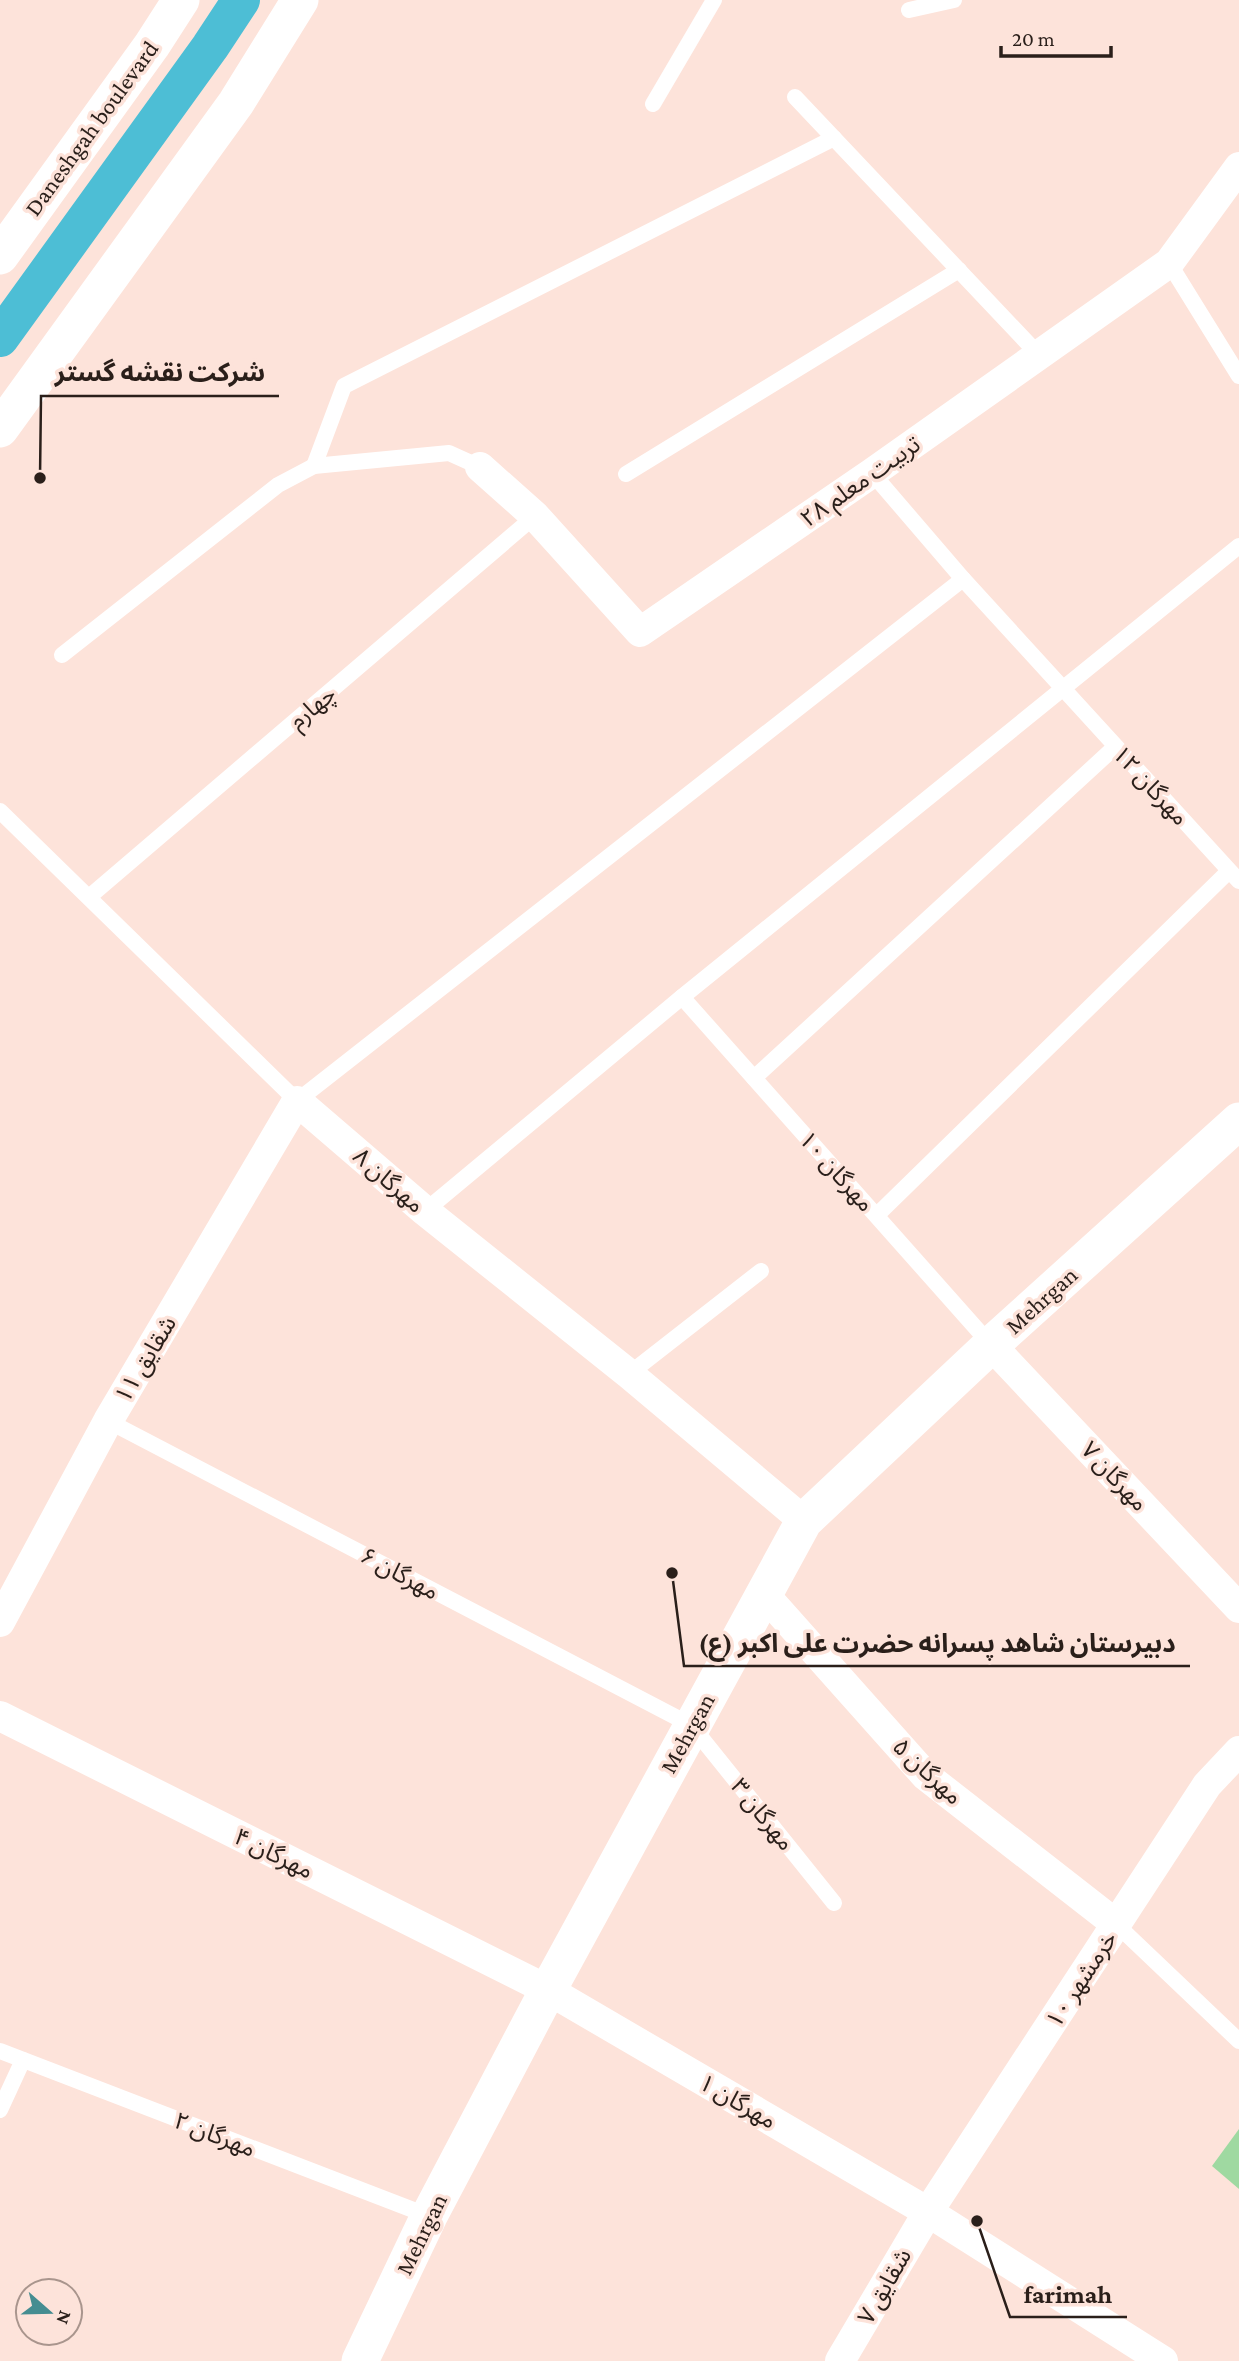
<svg xmlns="http://www.w3.org/2000/svg" width="1239" height="2361" viewBox="0 0 1239 2361" font-family="'Crimson Pro','Noto Sans Arabic',serif">
<rect width="100%" height="100%" fill="#fde3da"/>
<!-- green -->
<path fill="#9fd9a1" d="M1239 2129V2189L1212 2166Z"/>
<g fill="none" stroke-linecap="round" stroke-linejoin="round">
<!-- canal -->
<path stroke="#4dbed5" stroke-width="38" d="M0 338 210 47 241 0"/>
<!-- service -->
<g stroke="#fff" stroke-width="16">
<path d="M909 10 954 0"/>
<path d="M795 97 1038 354"/>
<path d="M653 104 714 0"/>
<path d="M1169 263 1239 376"/>
<path d="M314 466 344 386 834 138"/>
<path d="M872 473 963 579 1239 881"/>
<path d="M626 474 959 270"/>
<path d="M62 655 278 485 314 466 449 453 480 467"/>
<path d="M0 811 297 1101 963 579"/>
<path d="M89 897 535 516"/>
<path d="M682 997 991 1345"/>
<path d="M754 1078 1115 747"/>
<path d="M425 1211 682 997 1239 546"/>
<path d="M877 1215 1229 871"/>
<path d="M629 1374 761 1271"/>
<path d="M108 1421 691 1725 834 1903"/>
<path d="M1116 1924 1239 2041"/>
<path d="M0 2051 429 2216"/>
<path d="M0 2110 23 2060"/>
</g>
<!-- minor -->
<g stroke="#fff" stroke-width="30">
<path d="M480 467 535 516 640 632 872 473 1169 263 1239 167"/>
<path d="M991 1345 1239 1608"/>
<path d="M763 1593 926 1776 1116 1924"/>
<path d="M0 1622 108 1421 297 1101 425 1211 629 1374 804 1521"/>
<path d="M0 1716 548 1990 928 2212 1163 2361"/>
<path d="M840 2361 928 2212 1207 1785 1239 1751"/>
</g>
<!-- tertiary -->
<g stroke="#fff" stroke-width="37">
<path d="M0 256 152 45 181 0"/>
<path d="M0 429 236 103 300 0"/>
<path d="M360 2361 429 2216 548 1990 804 1521 991 1345 1239 1121"/>
</g>
</g>
<g text-anchor="middle" dominant-baseline="central" stroke-width="7" stroke-linejoin="round" paint-order="stroke">
<!-- street labels -->
<g font-size="24" fill="#2a1f1a" stroke="#fde3da">
<text transform="translate(91 128) rotate(-54)">Daneshgah boulevard</text>
<text transform="translate(860 481) rotate(-35)">تربیت معلم ۲۸</text>
<text transform="translate(312 707) rotate(-40)">چهارم</text>
<text transform="translate(1151 785) rotate(47)">مهرگان ۱۲</text>
<text transform="translate(837 1171) rotate(48)">مهرگان ۱۰</text>
<text transform="translate(389 1180) rotate(41)">مهرگان ۸</text>
<text transform="translate(1041 1300) rotate(-42)">Mehrgan</text>
<text transform="translate(145 1359) rotate(-59)">شقایق ۱۱</text>
<text transform="translate(1115 1476) rotate(47)">مهرگان ۷</text>
<text transform="translate(400 1573) rotate(28)">مهرگان ۶</text>
<text transform="translate(687 1733) rotate(-61)">Mehrgan</text>
<text transform="translate(928 1771) rotate(43)">مهرگان ۵</text>
<text transform="translate(763 1814) rotate(51)">مهرگان ۳</text>
<text transform="translate(274 1853) rotate(26)">مهرگان ۴</text>
<text transform="translate(1081 1979) rotate(-57)">خرمشهر ۱۰</text>
<text transform="translate(738 2101) rotate(30)">مهرگان ۱</text>
<text transform="translate(215 2134) rotate(21)">مهرگان ۲</text>
<text transform="translate(421 2234) rotate(-64)">Mehrgan</text>
<text transform="translate(884 2286) rotate(-60)">شقایق ۷</text>
</g>
</g>
<!-- callouts -->
<path fill="none" stroke="#2a1f1a" stroke-width="2.5" d="M40 478L41 396H279M672 1573L684 1666H1190M977 2221L1010 2317H1127"/>
<g fill="#2a1f1a" stroke="#fde3da" stroke-width="2.5">
<circle cx="40" cy="478" r="7"/>
<circle cx="672" cy="1573" r="7"/>
<circle cx="977" cy="2221" r="7"/>
</g>
<g font-size="26" text-anchor="middle" font-weight="bold" fill="#2a1f1a" stroke="#fde3da" stroke-width="7" stroke-linejoin="round" paint-order="stroke">
<text x="160" y="381">شرکت نقشه گستر</text>
<text x="937" y="1652">دبیرستان شاهد پسرانه حضرت علی اکبر (ع)</text>
<text x="1068" y="2303">farimah</text>
</g>
<!-- north arrow -->
<g transform="translate(49 2312) rotate(110)"><circle r="33" fill="#fde3da" stroke="#a9958d" stroke-width="2"/>
<path d="M0-5L12 26L0 18L-12 26Z" fill="#458d91"/>
<text y="-10" font-size="19" font-weight="bold" text-anchor="middle" fill="#2a1f1a">N</text>
</g>
<!-- scale -->
<path d="M1001 46v10h110v-10" fill="none" stroke="#2a1f1a" stroke-width="3.5"/>
<text x="1012" y="46" font-size="21" fill="#2a1f1a" stroke="#fde3da" stroke-width="5" paint-order="stroke">20 m</text>
</svg>
